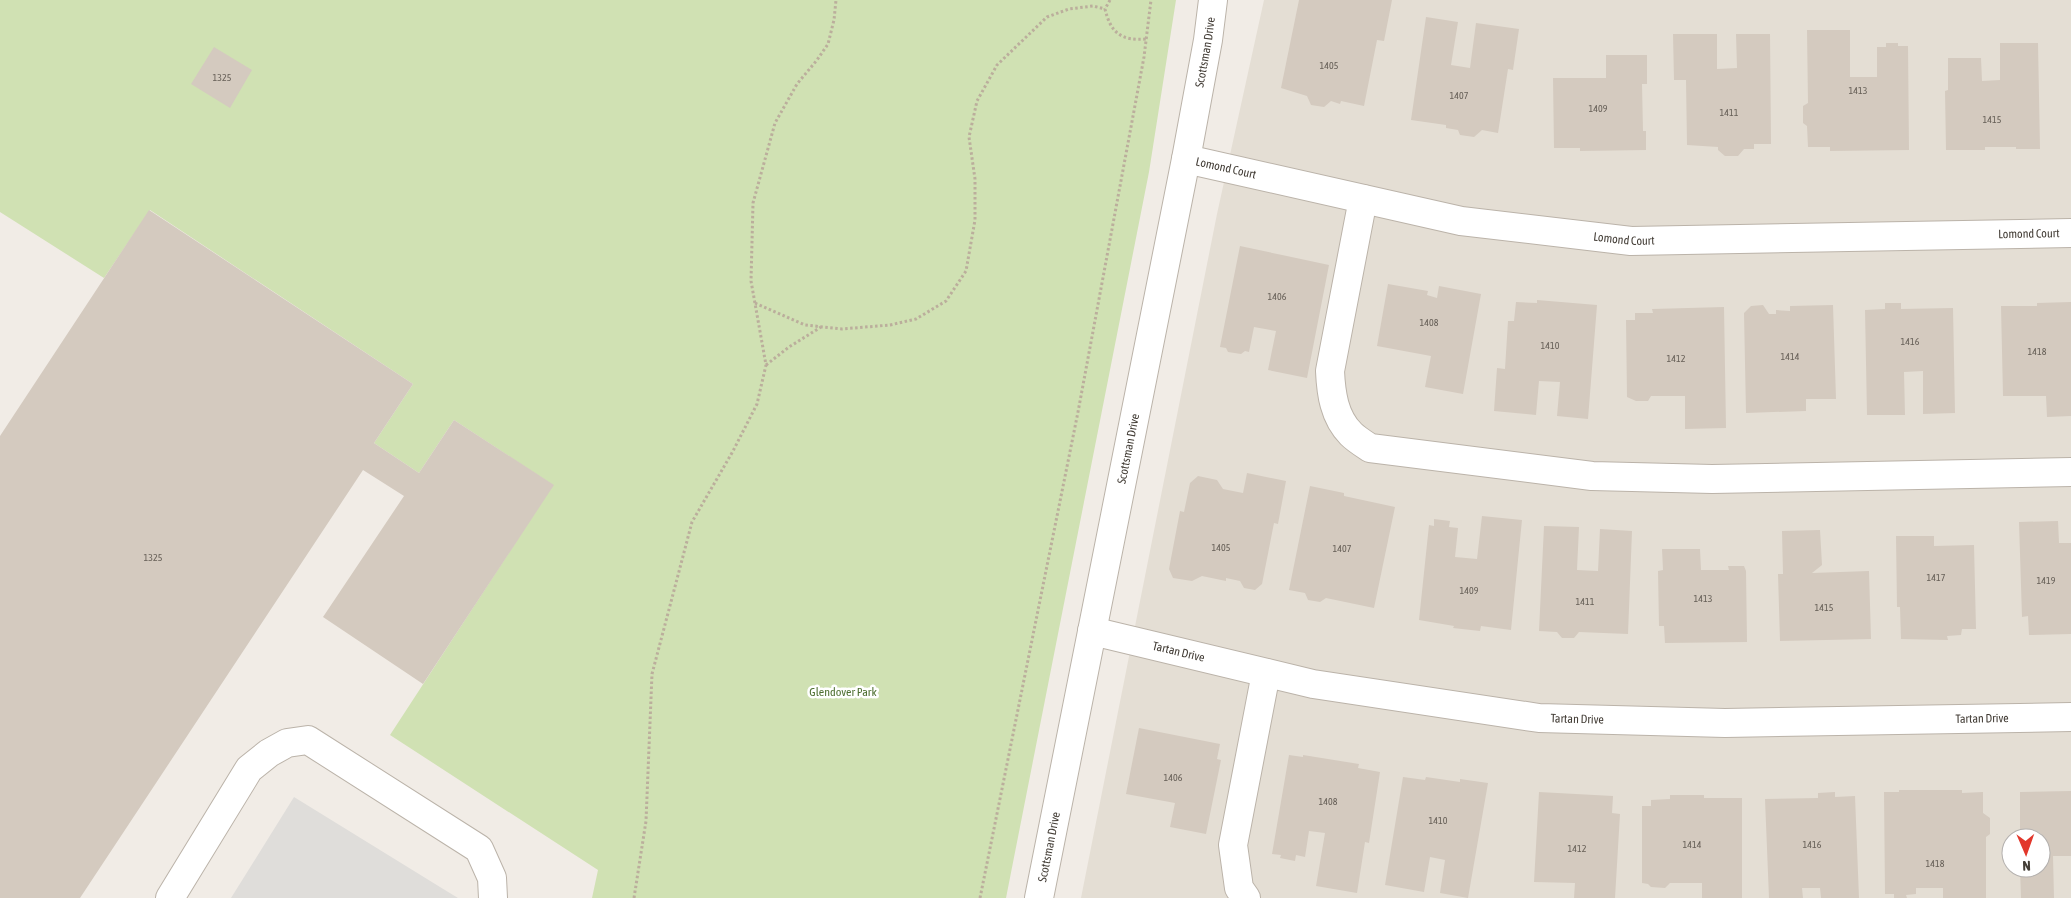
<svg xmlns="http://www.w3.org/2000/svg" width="2071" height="898" viewBox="0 0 2071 898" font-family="'Asap Condensed',sans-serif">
<rect width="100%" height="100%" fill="#f1ece6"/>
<!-- residential -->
<path fill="#e4ded4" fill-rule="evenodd" d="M1264 0H2071V898H1081L1217 214ZM2011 838H2041V868H2011Z"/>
<!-- green -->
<path fill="#d0e1b3" d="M0 0H1176L1149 172 1006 898H592L598 870 390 735 553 485 454 420 419 473 374 443 413 384 150 210 104 278 0 212Z"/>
<!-- parking -->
<path fill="#dfddda" d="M294 797 440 887 458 898H231Z"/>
<!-- building -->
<g fill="#d4cabf">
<path d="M1299 0H1392L1384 41 1377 40 1364 106 1341 101 1340 104 1331 101 1324 107 1311 105 1307 96 1281 88Z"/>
<path d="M1426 17 1458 22 1451 65 1470 68 1476 23 1519 29 1513 70 1508 69 1498 133 1482 130 1474 137 1460 135 1458 130 1446 128V125L1411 120Z"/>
<path d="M1807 30H1850V77H1877V47H1886V43H1898V46H1908L1909 150 1830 151V147H1808L1807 126 1803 123V106L1808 103Z"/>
<path d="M1673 34H1717V69L1737 68 1736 34H1770L1771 144H1754V149H1744L1738 156H1725L1718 150V147L1687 145 1686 80H1674Z"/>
<path d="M2000 43H2038L2040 149H2016V147H1985V150H1946L1945 91 1948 90V58H1981L1982 81 2000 80Z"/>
<path d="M214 47 252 70 230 108 191 84Z"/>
<path d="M1606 55H1647V84H1642L1643 131H1646V150L1580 151V148H1554L1553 78H1606Z"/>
<path d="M149 210 413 384 374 443 419 473 454 420 554 485 423 684 323 617 404 496 363 470 80 898H0V436Z"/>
<path d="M1240 246 1329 265 1307 378 1268 370 1276 331 1254 327 1249 352 1245 351 1241 354 1228 352 1226 348 1220 347Z"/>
<path d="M1388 284 1428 291 1427 295 1437 298 1439 286 1481 294 1463 394 1425 387 1431 356 1377 346Z"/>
<path d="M1537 300 1597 305 1588 419 1557 416 1560 382 1539 381 1536 415 1494 411 1497 368 1505 369 1508 321H1514L1516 302 1537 303Z"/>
<path d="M2071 302V416L2047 417 2046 396H2003L2001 306H2037V303Z"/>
<path d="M1885 303H1901V309L1953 308 1955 413 1923 414V371L1904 372 1905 415H1867L1865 310 1885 309Z"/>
<path d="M1763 305 1769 314H1776V310L1790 311V306L1833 305 1836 399H1806V411L1746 413 1744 313 1751 306Z"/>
<path d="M1724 307 1726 428 1685 429V396H1651L1648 401H1636L1627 397 1626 320H1635V313H1653L1652 309Z"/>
<path d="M1247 473 1286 481 1278 524 1274 523 1262 584 1255 590 1244 588 1240 581 1226 578V581L1202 576 1192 581 1173 578 1169 569 1180 511 1184 512 1190 483 1198 476 1217 480 1223 489 1243 493Z"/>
<path d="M1310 486 1344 493V496L1395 507 1374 608 1326 598 1320 602 1308 600 1305 593 1289 590Z"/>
<path d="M1482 516 1522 520 1511 630 1481 626 1480 631 1453 628 1454 626 1419 620 1429 525 1434 526V519L1450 521 1449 527 1458 528 1455 557 1477 559Z"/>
<path d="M2058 521 2059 543H2071V634L2029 635 2028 616 2022 617 2019 522Z"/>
<path d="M1544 526 1579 527 1577 570 1598 571 1600 529 1632 531 1628 634 1579 632 1574 638H1562L1557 632 1539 631Z"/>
<path d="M1820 530 1822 565 1812 573 1869 571 1871 639 1780 641 1778 574H1783L1782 531Z"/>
<path d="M1896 536H1934V546L1974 545 1976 629H1962L1961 635 1947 636 1948 640 1901 639 1900 607H1897Z"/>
<path d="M1662 549H1700L1701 570H1729L1728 566H1744L1746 571 1747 642 1665 643 1664 626H1659L1658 571 1663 570Z"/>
<path d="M1139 728 1220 744 1217 759 1221 760 1206 834 1170 827 1175 803 1126 794Z"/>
<path d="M1289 755 1303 757V755L1359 764 1358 768 1380 772 1369 843 1365 842 1357 893 1316 886 1325 833 1309 831 1305 857 1296 855 1295 861 1280 858 1281 855 1272 854Z"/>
<path d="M1403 777 1425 780 1426 777 1460 782V779L1488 783 1468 898 1440 893 1445 860 1430 857 1424 892 1385 885Z"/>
<path d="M1899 790H1962V793L1983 792V813L1990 818V834L1986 837V898H1943V888H1916V894L1906 895 1907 898H1894V894H1885L1884 792H1899Z"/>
<path d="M2071 791V856H2053L2054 898H2021L2020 868H2041V838H2020V792Z"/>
<path d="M1539 792 1613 796 1612 813 1620 814 1615 898H1574L1575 883 1534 882Z"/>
<path d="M1835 792V797L1855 796 1859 898H1821L1820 888H1802L1803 898H1769L1765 799 1818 798V793Z"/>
<path d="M1670 795H1704V798H1742V898H1702V883H1670L1665 888 1651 887 1648 884 1642 883V806H1651V800L1670 799Z"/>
</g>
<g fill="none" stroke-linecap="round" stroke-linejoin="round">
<defs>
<g id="minor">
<path id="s1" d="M1186 159 1461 221 1631 241 2071 233"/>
<path d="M1363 199 1330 371C1331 393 1334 417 1351 434 1356 439 1364 444 1370 448L1592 476 1712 479 2071 472"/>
<path id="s2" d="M1092 631 1313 684 1539 718 1725 723 2071 717"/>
<path d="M170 898 249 769 269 753 287 743 308 740 479 849 492 878 493 898"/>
<path id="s3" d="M1039 898 1186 159 1208 40 1213 0"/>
<path d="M1246 898 1239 888 1233 845 1266 673"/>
</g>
</defs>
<!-- minor casing -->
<use href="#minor" stroke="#bbb3a9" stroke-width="30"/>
<!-- path -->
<g stroke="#bbae9c" stroke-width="3" stroke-dasharray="2.5 2.5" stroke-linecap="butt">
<path d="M1110 0 1105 9C1111 34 1122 41 1147 39"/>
<path d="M755 303 805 325 842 329 890 325 916 319 946 301 966 271 975 220V179L969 137 977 101 997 65 1047 17 1069 9 1093 6 1105 9"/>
<path d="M766 365 789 347 821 327"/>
<path d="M634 898 646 821 652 674 692 522 733 451 757 404 766 365 751 281 753 203 775 123 797 84 817 60 828 44 834 20 836 0"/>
<path d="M980 898 1078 412 1144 57 1151 0"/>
</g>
<!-- minor -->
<use href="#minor" stroke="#fff" stroke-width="28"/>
</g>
<g text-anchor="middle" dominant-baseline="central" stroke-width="5" stroke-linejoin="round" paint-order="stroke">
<!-- number labels -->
<g font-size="10" fill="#676058">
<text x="1329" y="65">1405</text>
<text x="222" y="77">1325</text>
<text x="1858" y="90">1413</text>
<text x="1459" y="95">1407</text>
<text x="1598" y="108">1409</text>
<text x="1729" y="112">1411</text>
<text x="1992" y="119">1415</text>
<text x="1277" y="296">1406</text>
<text x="1429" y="322">1408</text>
<text x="1910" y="341">1416</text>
<text x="1550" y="345">1410</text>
<text x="2037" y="351">1418</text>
<text x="1790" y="356">1414</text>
<text x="1676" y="358">1412</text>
<text x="1221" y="547">1405</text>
<text x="1342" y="548">1407</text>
<text x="153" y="557">1325</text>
<text x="1936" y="577">1417</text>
<text x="2046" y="580">1419</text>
<text x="1469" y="590">1409</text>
<text x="1703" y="598">1413</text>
<text x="1585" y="601">1411</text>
<text x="1824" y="607">1415</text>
<text x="1173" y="777">1406</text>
<text x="1328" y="801">1408</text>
<text x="1438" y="820">1410</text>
<text x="1692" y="844">1414</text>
<text x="1812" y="844">1416</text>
<text x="1577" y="848">1412</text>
<text x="1935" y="863">1418</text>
</g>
<!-- street labels -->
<g font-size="12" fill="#433d36" stroke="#fff">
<text stroke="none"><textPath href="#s3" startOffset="862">Scottsman Drive</textPath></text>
<text stroke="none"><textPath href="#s1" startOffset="41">Lomond Court</textPath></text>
<text stroke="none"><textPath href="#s1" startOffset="851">Lomond Court</textPath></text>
<text stroke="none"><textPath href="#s1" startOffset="446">Lomond Court</textPath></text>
<text stroke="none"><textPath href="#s3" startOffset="458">Scottsman Drive</textPath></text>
<text stroke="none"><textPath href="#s2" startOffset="89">Tartan Drive</textPath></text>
<text stroke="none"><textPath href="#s2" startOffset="494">Tartan Drive</textPath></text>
<text stroke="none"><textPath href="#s2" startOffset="899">Tartan Drive</textPath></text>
<text stroke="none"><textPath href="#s3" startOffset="52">Scottsman Drive</textPath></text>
</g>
<!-- park labels -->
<g font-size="12" fill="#4d6e30" stroke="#fff">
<text x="843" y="692">Glendover Park</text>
</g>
</g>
<!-- north arrow -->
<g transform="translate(2026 853) rotate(178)"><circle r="24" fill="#ffffff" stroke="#b4b1af"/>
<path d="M0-4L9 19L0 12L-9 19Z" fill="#e2372b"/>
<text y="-8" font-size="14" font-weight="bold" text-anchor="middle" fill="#433d36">N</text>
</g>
</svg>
